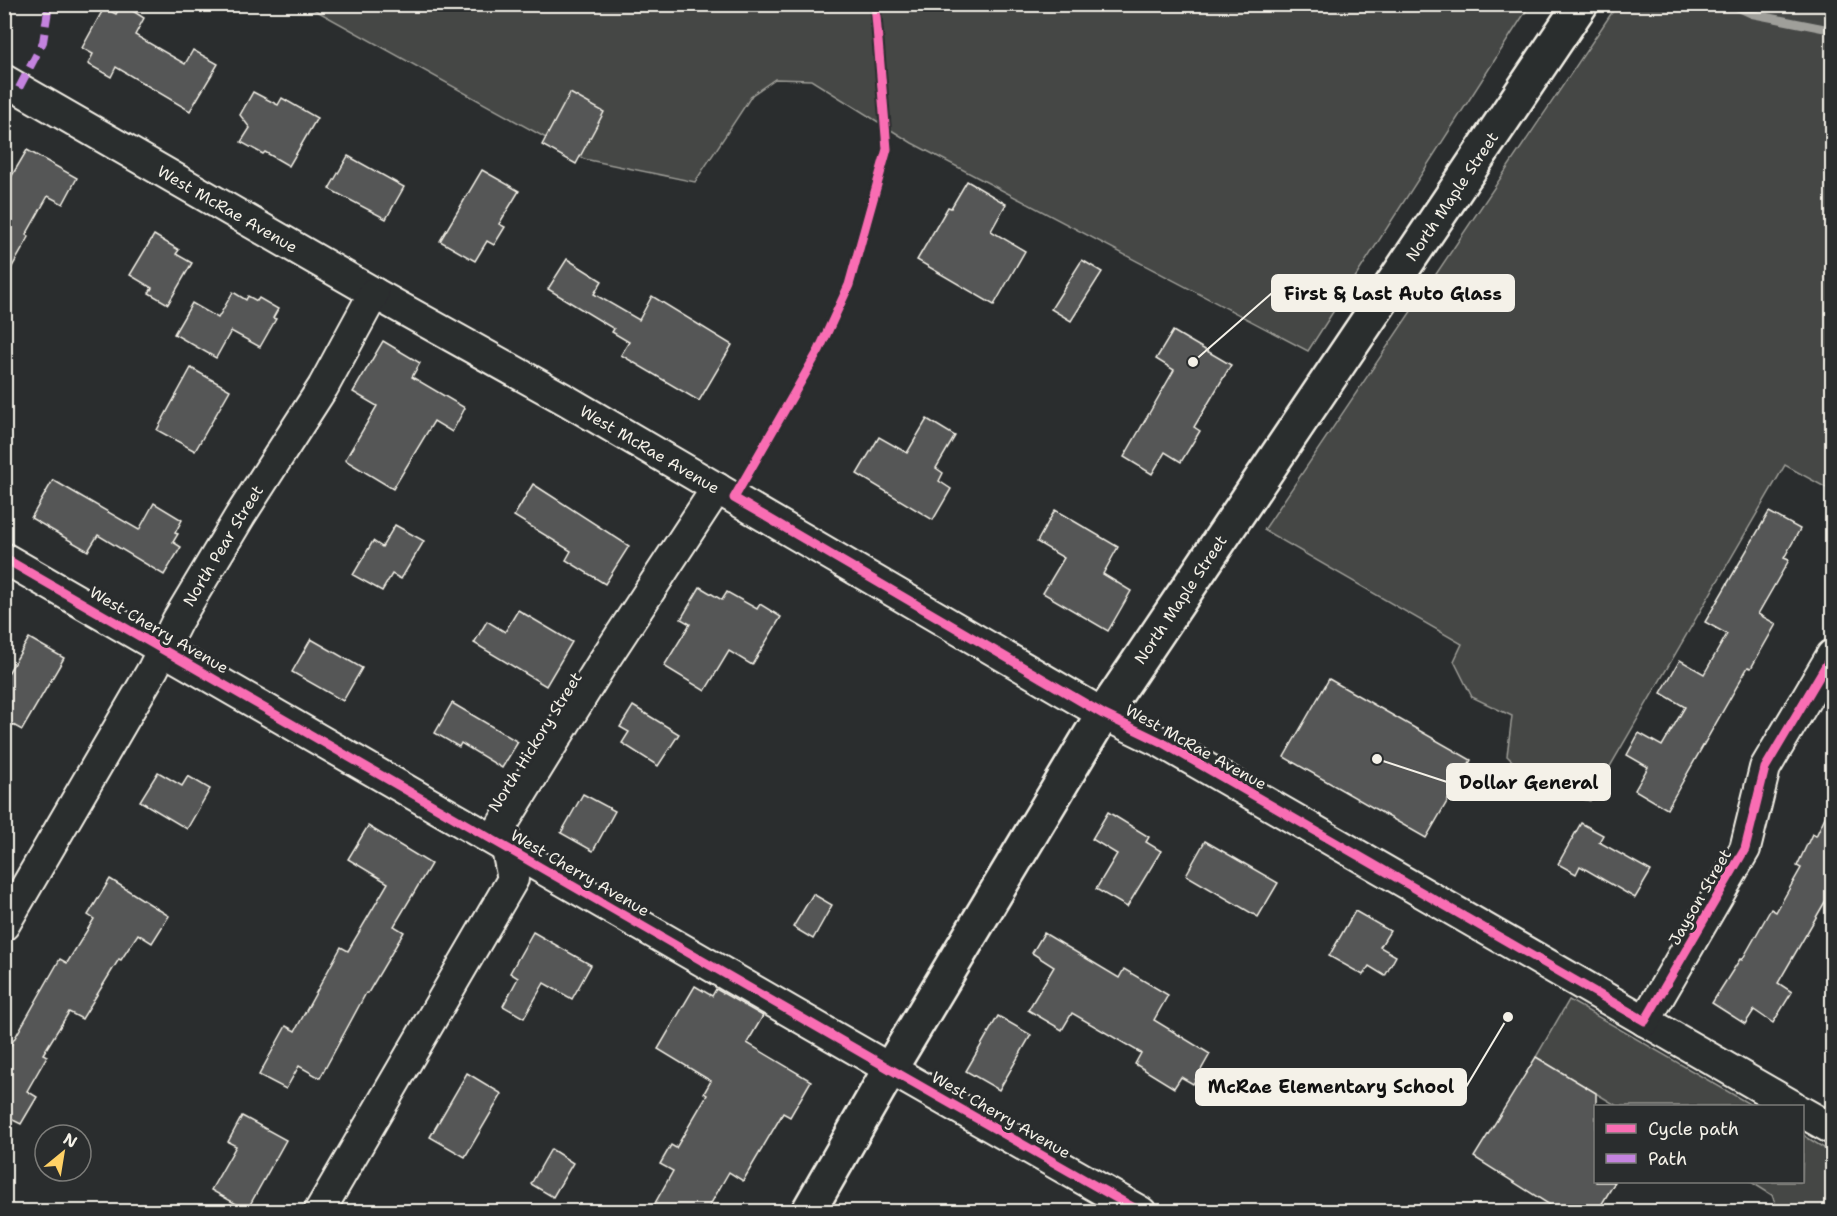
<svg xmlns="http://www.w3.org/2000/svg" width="1837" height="1216" viewBox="0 0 1837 1216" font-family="'Shantell Sans',sans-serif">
<rect width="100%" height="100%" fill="#2a2d2e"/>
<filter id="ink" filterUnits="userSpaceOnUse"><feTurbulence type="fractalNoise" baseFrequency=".0167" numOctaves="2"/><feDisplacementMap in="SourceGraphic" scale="12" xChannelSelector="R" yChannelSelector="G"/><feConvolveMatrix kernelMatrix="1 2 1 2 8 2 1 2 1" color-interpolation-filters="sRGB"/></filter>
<g filter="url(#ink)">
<!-- green -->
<g fill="#444645" stroke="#9c9c96" stroke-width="1.5">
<path d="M306 5H1530L1308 351 912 143 811 80 775 79 752 95 695 182 584 159Z"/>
<path d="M1617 5H1832V491L1785 465 1590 801 1541 789 1507 756 1512 716 1472 697 1454 661 1462 644 1264 530Z"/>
<path d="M1569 1000 1753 1106H1617L1536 1057Z"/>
<path d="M1803 1135 1832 1153V1211H1778L1772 1195 1751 1182H1802Z"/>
</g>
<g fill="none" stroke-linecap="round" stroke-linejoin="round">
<!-- stream -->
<path stroke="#9f9f9a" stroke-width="8" d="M1730 4 1752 14 1832 30"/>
</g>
<!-- building -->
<g fill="#555756" stroke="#f4f1e8" stroke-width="1.5">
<path d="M122 4 144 18 135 35 185 64 193 50 218 64 190 111 116 67 111 77 88 64 93 54 82 48 104 8 116 14Z"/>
<path d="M253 92 278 105 282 98 317 118 289 166 265 152 263 154 241 142 250 128 240 115Z"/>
<path d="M570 93 604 112 576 164 542 145Z"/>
<path d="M27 150 77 178 63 204 48 196 26 235 29 237 4 281V189Z"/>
<path d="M348 156 404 187 386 219 329 189Z"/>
<path d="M482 170 519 191 499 224 505 227 494 245 487 241 475 261 440 241Z"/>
<path d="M967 181 1006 204 991 231 1025 251 994 305 917 260 948 207 951 208Z"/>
<path d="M154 235 179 250 176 254 192 263 168 304 149 293 152 288 130 275Z"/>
<path d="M567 259 602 281 594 294 639 320 652 296 732 345 699 401 621 355 629 342 612 332 614 329 548 289Z"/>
<path d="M1082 260 1102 272 1071 321 1051 309Z"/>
<path d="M233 292 246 300 248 296 257 301 259 298 278 309 273 318 276 319 260 347 231 331 216 358 174 334 192 303 218 318Z"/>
<path d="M1173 331 1231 365 1194 427 1200 431 1181 462 1165 452 1152 474 1124 457 1174 370 1156 359Z"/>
<path d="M383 341 420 363 412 377 465 408 452 432 434 421 393 489 345 460 377 406 353 392Z"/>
<path d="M191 368 230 390 195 451 157 430Z"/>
<path d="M927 419 955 436 936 468 943 473 939 481 951 489 933 520 857 474 879 437 907 453Z"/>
<path d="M53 480 139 530 154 503 182 520 175 533 178 534 173 542 181 547 164 575 98 535 88 551 31 518Z"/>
<path d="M533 484 629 546 605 584 566 560 571 551 514 516Z"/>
<path d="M1055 510 1118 547 1103 574 1131 591 1108 631 1043 593 1064 558 1037 542Z"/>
<path d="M1769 512 1800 529 1784 558 1789 560 1758 614 1776 624 1751 668 1748 667 1667 809 1635 790 1648 767 1627 755 1639 733 1662 746 1685 707 1661 693 1680 660 1704 674 1727 634 1705 622Z"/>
<path d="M395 525 424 541 401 579 392 574 382 591 353 575 373 541 382 547Z"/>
<path d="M700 587 722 600 727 592 757 609 760 604 781 617 752 665 729 651 705 691 664 666 690 624 681 619Z"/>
<path d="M518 610 572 642 546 686 474 643 487 621 505 632Z"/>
<path d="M29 638 64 658 22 730 4 720V680Z"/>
<path d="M311 639 362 668 343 701 292 672Z"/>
<path d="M1329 679 1471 760 1426 838 1284 757Z"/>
<path d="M452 703 518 742 502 768 461 743 459 747 435 733Z"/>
<path d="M633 706 679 734 658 766 622 743 629 732 620 727Z"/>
<path d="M158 772 182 786 188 776 210 789 187 829 140 801Z"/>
<path d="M583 794 615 811 593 851 561 833Z"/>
<path d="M1833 800V888L1778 983 1792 992 1773 1023 1754 1010 1745 1024 1712 1003 1740 959 1742 960 1771 909 1776 912 1801 868 1797 866 1812 834 1816 836Z"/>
<path d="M1108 812 1149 837 1146 842 1161 851 1127 907 1096 889 1117 854 1092 839Z"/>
<path d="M1581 823 1603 835 1599 842 1651 871 1635 898 1580 866 1576 874 1558 864Z"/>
<path d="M368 826 431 864 394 926 404 932 368 993H366L320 1078 299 1066 286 1089 259 1075 286 1026 295 1031 341 947 348 951 388 883 348 859Z"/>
<path d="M1205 841 1278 883 1258 917 1186 875Z"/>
<path d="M110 879 169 916 152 943 138 934 121 960 119 959 82 1019 69 1012 43 1054 47 1056 27 1091 37 1097 21 1124 11 1119 4 1131V1057L60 959 67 963 94 919 88 915Z"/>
<path d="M813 894 832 905 813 939 793 927Z"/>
<path d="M1355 911 1390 931 1380 947 1396 956 1385 976 1369 966 1363 975 1329 956Z"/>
<path d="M533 932 591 965 572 999 544 983 524 1018 503 1006 518 978 510 973Z"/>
<path d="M1044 933 1119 978 1124 969 1168 995 1154 1020 1210 1054 1193 1084 1181 1077 1174 1088 1135 1064 1141 1053 1072 1013 1062 1030 1028 1010 1054 967 1032 953Z"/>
<path d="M695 986 712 996 716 989 763 1016 747 1043 811 1081 790 1117 783 1113 743 1181 729 1172 706 1212H650L673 1171 660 1164 671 1145 676 1148 707 1095 704 1093 711 1081 658 1049Z"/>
<path d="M998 1016 1031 1035 999 1090 966 1071Z"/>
<path d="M1536 1057 1596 1093V1182H1615L1597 1212H1561L1474 1157Z"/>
<path d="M467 1073 502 1094 465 1157 430 1137Z"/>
<path d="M242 1116 286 1140 247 1210 211 1190 236 1146 228 1142Z"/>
<path d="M551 1149 573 1163 553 1197 531 1184Z"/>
</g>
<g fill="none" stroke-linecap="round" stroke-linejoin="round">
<defs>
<g id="minor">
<path id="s1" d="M4 80 374 293 566 400 1103 714 1163 743 1793 1106"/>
<path d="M4 558 890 1069 1141 1212"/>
<path id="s2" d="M4 925 153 669 177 621 240 516 323 387 374 293"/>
<path d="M1645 1021 1745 849 1765 768 1832 655"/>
<path d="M1802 1112 1832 1129"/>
<path d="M319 1212 513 879 502 825 603 662 717 488"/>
</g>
<g id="major">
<path id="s3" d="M808 1212 890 1069 1103 714 1581 4"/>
</g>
</defs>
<!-- minor casing -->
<use href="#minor" stroke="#f4f1e8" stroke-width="34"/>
<!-- major casing -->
<use href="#major" stroke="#f4f1e8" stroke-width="38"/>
<!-- minor -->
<use href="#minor" stroke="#2a2d2e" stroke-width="30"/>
<!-- major -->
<use href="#major" stroke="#2a2d2e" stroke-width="33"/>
<!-- quiet -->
<path stroke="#c483df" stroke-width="8" stroke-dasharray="15 8" stroke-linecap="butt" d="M19 88 43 42 49 4"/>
<defs>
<g id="cycleway">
<path d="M875 4 887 149 849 285 819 350 734 498 1103 714 1163 743 1645 1021 1745 849 1765 768 1832 655"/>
<path d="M4 558 890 1069 1141 1212"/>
</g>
</defs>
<!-- cycleway casing -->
<use href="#cycleway" stroke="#2a2d2e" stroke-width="13"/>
<!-- cycleway -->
<use href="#cycleway" stroke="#f96db3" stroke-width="9"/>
</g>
</g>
<g text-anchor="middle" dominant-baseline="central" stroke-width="6" stroke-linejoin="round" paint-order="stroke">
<!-- street labels -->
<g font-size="16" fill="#f4f1e8" stroke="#2a2d2e">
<text stroke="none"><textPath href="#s3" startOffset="1203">North Maple Street</textPath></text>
<text stroke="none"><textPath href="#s1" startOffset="258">West McRae Avenue</textPath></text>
<text stroke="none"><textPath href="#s1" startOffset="744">West McRae Avenue</textPath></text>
<text stroke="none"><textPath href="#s2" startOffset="438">North Pear Street</textPath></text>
<text stroke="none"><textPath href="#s3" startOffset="717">North Maple Street</textPath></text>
<text transform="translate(159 630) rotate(30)">West Cherry Avenue</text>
<text transform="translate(535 742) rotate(-58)">North Hickory Street</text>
<text transform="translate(1196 747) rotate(29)">West McRae Avenue</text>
<text transform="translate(580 873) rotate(30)">West Cherry Avenue</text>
<text transform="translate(1700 897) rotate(-60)">Jayson Street</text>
<text transform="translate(1001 1115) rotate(30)">West Cherry Avenue</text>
</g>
</g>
<!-- callouts -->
<path fill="none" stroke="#f4f1e8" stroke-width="2" d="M1193 362L1272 293M1377 759L1447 782M1508 1017L1466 1087"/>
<g fill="#f4f1e8" stroke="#2a2d2e" stroke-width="2">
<circle cx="1193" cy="362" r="6"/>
<circle cx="1377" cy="759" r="6"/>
<circle cx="1508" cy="1017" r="6"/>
</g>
<g fill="#f4f1e8" stroke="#f4f1e8" stroke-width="2">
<rect x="1272" y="275" width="242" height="36" rx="6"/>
<rect x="1447" y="764" width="163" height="36" rx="6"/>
<rect x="1196" y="1069" width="270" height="36" rx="6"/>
</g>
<g font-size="18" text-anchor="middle" font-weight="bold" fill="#111">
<text x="1393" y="300">First &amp; Last Auto Glass</text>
<text x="1529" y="789">Dollar General</text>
<text x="1331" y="1093">McRae Elementary School</text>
</g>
<!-- margin -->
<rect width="1837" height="1216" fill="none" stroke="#2a2d2e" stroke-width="24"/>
<rect x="12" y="12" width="1813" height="1192" fill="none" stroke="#f4f1e8" stroke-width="2" filter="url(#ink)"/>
<!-- legend -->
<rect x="1594" y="1105" width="210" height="78" fill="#2a2d2e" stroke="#7b7b78" stroke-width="1.5"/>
<rect x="1606" y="1124" width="30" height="9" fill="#f96db3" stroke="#7b7b78" stroke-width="1.5"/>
<text x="1648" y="1135" font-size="18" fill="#f4f1e8">Cycle path</text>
<rect x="1606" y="1154" width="30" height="9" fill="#c483df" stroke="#7b7b78" stroke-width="1.5"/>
<text x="1648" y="1165" font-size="18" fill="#f4f1e8">Path</text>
<!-- north arrow -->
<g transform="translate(63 1153) rotate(30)"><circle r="28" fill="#2a2d2e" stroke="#7b7b78" stroke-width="1.5"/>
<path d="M0-4.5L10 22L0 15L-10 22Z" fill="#ffd166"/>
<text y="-9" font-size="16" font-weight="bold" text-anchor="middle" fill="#f4f1e8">N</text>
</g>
</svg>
